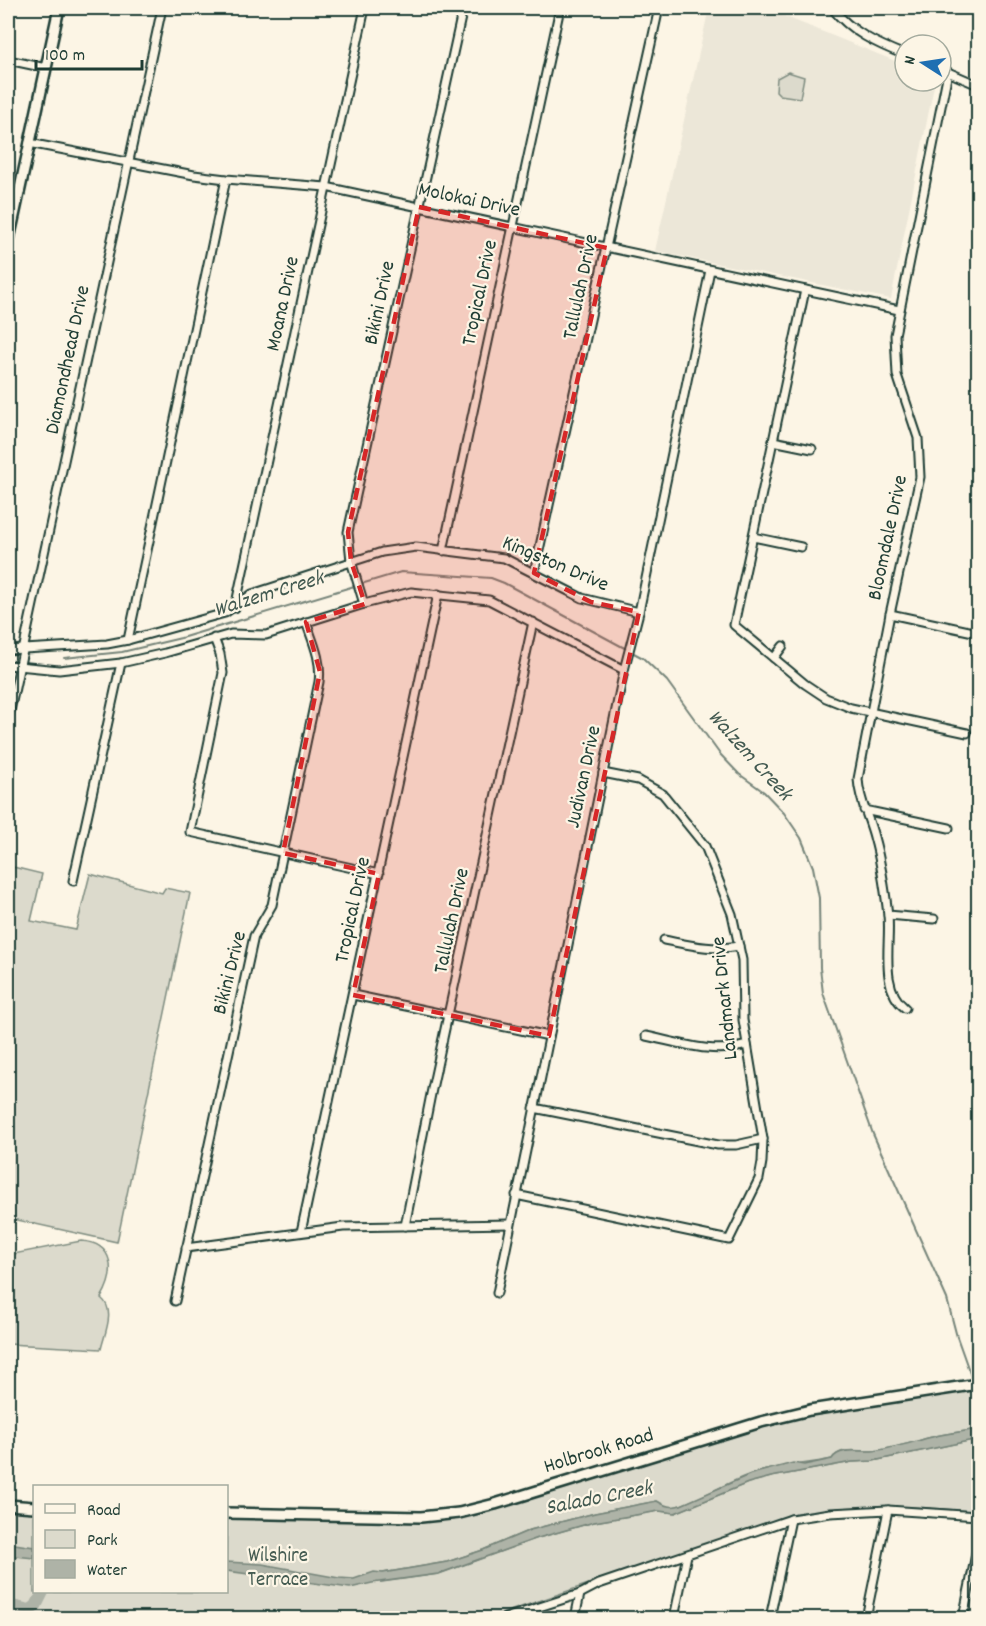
<svg xmlns="http://www.w3.org/2000/svg" width="986" height="1626" viewBox="0 0 986 1626" font-family="Dekko,sans-serif">
<rect width="100%" height="100%" fill="#fcf5e5"/>
<filter id="ink" filterUnits="userSpaceOnUse"><feTurbulence type="fractalNoise" baseFrequency=".0167" numOctaves="2"/><feDisplacementMap in="SourceGraphic" scale="12" xChannelSelector="R" yChannelSelector="G"/><feConvolveMatrix kernelMatrix="1 2 1 2 8 2 1 2 1" color-interpolation-filters="sRGB"/></filter>
<g filter="url(#ink)">
<!-- built -->
<path fill="#ece7d8" d="M709 8H764L905 65V81H935L891 299 655 251Z"/>
<!-- green -->
<g fill="#dcdacc" stroke="#7e8c80" stroke-width="1.5">
<path d="M788 72 804 77 800 98 780 95 776 91 777 78Z"/>
<path d="M13 867 42 874 31 921 76 930 90 874 162 893 165 888 190 893 117 1242 8 1218V893Z"/>
<path d="M81 1241C115 1243 116 1273 101 1298 116 1310 105 1332 101 1349L8 1344V1255Z"/>
<path d="M978 1388V1429C963 1432 947 1433 932 1437 912 1442 892 1449 872 1451 859 1452 840 1446 832 1459 805 1465 778 1465 751 1474 724 1483 701 1500 674 1507L665 1506 657 1501 595 1513 530 1530 483 1550 447 1562 383 1573 381 1582 439 1574 538 1538 594 1522 659 1511 675 1513 748 1483 771 1477 852 1462 873 1461 978 1439V1512C919 1506 857 1503 797 1513L489 1618H8V1509L34 1510V1592H226L227 1517 361 1521 456 1518 766 1426 803 1417Z"/>
</g>
<!-- water -->
<g fill="#aeb3a7" stroke="#758479" stroke-width="1.5">
<path d="M978 1429V1439L873 1461 852 1462 771 1477 748 1483 675 1513 659 1511 594 1522 538 1538 438 1574 372 1583 350 1588 227 1571V1562L262 1564 339 1578 354 1579 374 1572 383 1573 447 1562 483 1550 530 1530 595 1513 657 1501C665 1506 671 1508 681 1505L751 1474 793 1463 804 1465 832 1459C840 1447 859 1452 872 1451 892 1449 912 1442 932 1437 946 1433 963 1432 978 1429Z"/>
<path d="M8 1543 34 1547V1558L14 1556 8 1557Z"/>
</g>
<g fill="none" stroke-linecap="round" stroke-linejoin="round">
<!-- stream -->
<g stroke="#758479" stroke-width="2">
<path d="M64 658 122 652 181 638 401 572 491 578 504 583 643 658 667 681 719 753 739 774 764 792 784 813 801 838 813 867 819 898 820 968 823 993 873 1134 947 1299 957 1337 973 1382"/>
<path d="M976 1388 978 1393"/>
</g>
<!-- river -->
<path stroke="#aeb3a7" stroke-width="12" d="M8 1605 30 1610 36 1606 43 1592"/>
<defs>
<g id="street">
<path d="M832 8C851 32 877 44 905 55"/>
<path d="M8 60 46 68"/>
<path d="M941 69 978 85"/>
<path d="M29 143 194 175 226 179 326 187 899 310"/>
<path d="M805 290 734 625 805 684 826 698 851 708 967 733"/>
<path d="M773 441 812 449"/>
<path d="M753 537 801 547"/>
<path d="M443 551 560 8"/>
<path d="M534 573 659 8"/>
<path d="M364 604 351 561 348 532 463 8"/>
<path d="M235 608 365 8"/>
<path d="M890 614 978 633"/>
<path d="M214 638 220 654 223 673 190 832 379 874"/>
<path d="M128 640 226 179"/>
<path d="M8 650 107 644 128 640 225 613 252 594 382 552 416 547 504 558 582 598 639 612"/>
<path d="M774 658 783 646"/>
<path d="M8 665 59 670 121 663 165 653 231 634 266 635 364 604 411 592 489 600 624 670"/>
<path d="M8 720 162 8"/>
<path d="M864 810 949 828"/>
<path d="M73 881 121 663"/>
<path d="M888 915 934 919"/>
<path d="M664 940C690 945 713 951 739 946"/>
<path d="M353 995 549 1036"/>
<path d="M905 1008C879 988 891 943 888 915 885 889 881 862 874 837 869 817 859 800 858 779L890 614 920 477 918 438 897 375 895 335 948 72"/>
<path d="M646 1036C680 1043 713 1055 747 1045"/>
<path d="M534 1108 718 1145H736L763 1139"/>
<path d="M516 1195 729 1240 759 1179 762 1162 763 1139 743 1020 742 960 732 914 705 846 663 794 638 780 603 773"/>
<path d="M405 1226 432 1089 533 622"/>
<path d="M301 1232 438 594"/>
<path d="M186 1248 343 1227 510 1224"/>
<path d="M497 1293 624 670 639 612 710 270"/>
<path d="M175 1301 254 936 272 905 319 682C322 661 313 642 306 622"/>
<path d="M505 1618 580 1594 599 1584 791 1519 830 1513 888 1510 978 1516"/>
<path d="M575 1618 580 1594"/>
<path d="M674 1618 687 1555"/>
<path d="M770 1618 791 1519"/>
<path d="M866 1618 888 1510"/>
<path d="M963 1618 978 1544"/>
</g>
<g id="secondary">
<path d="M8 244 59 8"/>
<path d="M8 1505 34 1507"/>
<path d="M226 1513 421 1517 459 1513 495 1504 761 1422 810 1410 978 1384"/>
</g>
</defs>
<!-- street casing -->
<use href="#street" stroke="#1f3d34" stroke-width="11"/>
<!-- secondary casing -->
<use href="#secondary" stroke="#1f3d34" stroke-width="14"/>
<!-- street -->
<use href="#street" stroke="#fcf5e5" stroke-width="7"/>
<!-- secondary -->
<use href="#secondary" stroke="#fcf5e5" stroke-width="9"/>
</g>
</g>
<!-- marked area -->
<path fill="#d62828" fill-opacity="0.2" stroke="#d62828" stroke-width="4.5" stroke-dasharray="12 8" stroke-linejoin="round" d="M419 207 607 248 534 573 591 602 639 612 549 1036 353 995 379 874 283 853 320 672 306 622 365 604 351 561 348 532Z"/>
<g text-anchor="middle" dominant-baseline="central" stroke-width="4.5" stroke-linejoin="round" paint-order="stroke">
<!-- street labels -->
<g font-size="21" fill="#1f3d34" stroke="#fcf5e5">
<text transform="translate(469 201) rotate(12)">Molokai Drive</text>
<text transform="translate(582 287) rotate(-78)">Tallulah Drive</text>
<text transform="translate(481 293) rotate(-78)">Tropical Drive</text>
<text transform="translate(381 303) rotate(-78)">Bikini Drive</text>
<text transform="translate(284 304) rotate(-78)">Moana Drive</text>
<text transform="translate(69 360) rotate(-78)">Diamondhead Drive</text>
<text transform="translate(889 538) rotate(-78)">Bloomdale Drive</text>
<text transform="translate(555 565) rotate(23)">Kingston Drive</text>
<text transform="translate(585 777) rotate(-78)">Judivan Drive</text>
<text transform="translate(354 910) rotate(-78)">Tropical Drive</text>
<text transform="translate(453 921) rotate(-78)">Tallulah Drive</text>
<text transform="translate(231 973) rotate(-76)">Bikini Drive</text>
<text transform="translate(726 998) rotate(-96)">Landmark Drive</text>
<text transform="translate(599 1452) rotate(-17)">Holbrook Road</text>
</g>
<!-- park labels -->
<g font-size="21" fill="#455c52" stroke="#fcf5e5">
<text x="278" y="1557">Wilshire<tspan x="278" dy="24">Terrace</tspan></text>
</g>
<!-- water labels -->
<g font-size="22" font-style="italic" fill="#435a51" stroke="#fcf5e5">
<text transform="translate(269 595) rotate(-17)">Walzem Creek</text>
<text transform="translate(749 756) rotate(48)">Walzem Creek</text>
<text transform="translate(599 1499) rotate(-11)">Salado Creek</text>
</g>
</g>
<!-- margin -->
<rect width="986" height="1626" fill="none" stroke="#fcf5e5" stroke-width="30"/>
<rect x="15" y="15" width="956" height="1596" fill="none" stroke="#1f3d34" stroke-width="2" filter="url(#ink)"/>
<!-- legend -->
<rect x="33" y="1485" width="195" height="108" fill="#fcf5e5" stroke="#a4ab9e" stroke-width="1.5"/>
<rect x="45" y="1504" width="30" height="9" fill="#fcf5e5" stroke="#a4ab9e" stroke-width="1.5"/>
<text x="87" y="1515" font-size="18" fill="#1f3d34">Road</text>
<rect x="45" y="1530" width="30" height="18" fill="#dcdacc" stroke="#a4ab9e" stroke-width="1.5"/>
<text x="87" y="1545" font-size="18" fill="#1f3d34">Park</text>
<rect x="45" y="1560" width="30" height="18" fill="#aeb3a7" stroke="#a4ab9e" stroke-width="1.5"/>
<text x="87" y="1575" font-size="18" fill="#1f3d34">Water</text>
<!-- north arrow -->
<g transform="translate(923 63) rotate(282)"><circle r="28" fill="#fcf5e5" stroke="#a4ab9e" stroke-width="1.5"/>
<path d="M0-4.5L10 22L0 15L-10 22Z" fill="#1f6fb2"/>
<text y="-9" font-size="16" font-weight="bold" text-anchor="middle" fill="#1f3d34">N</text>
</g>
<!-- scale -->
<path d="M36 60v9h106v-9" fill="none" stroke="#1f3d34" stroke-width="3"/>
<text x="45" y="60" font-size="18" fill="#1f3d34" stroke="#fcf5e5" stroke-width="4.5" paint-order="stroke">100 m</text>
</svg>
